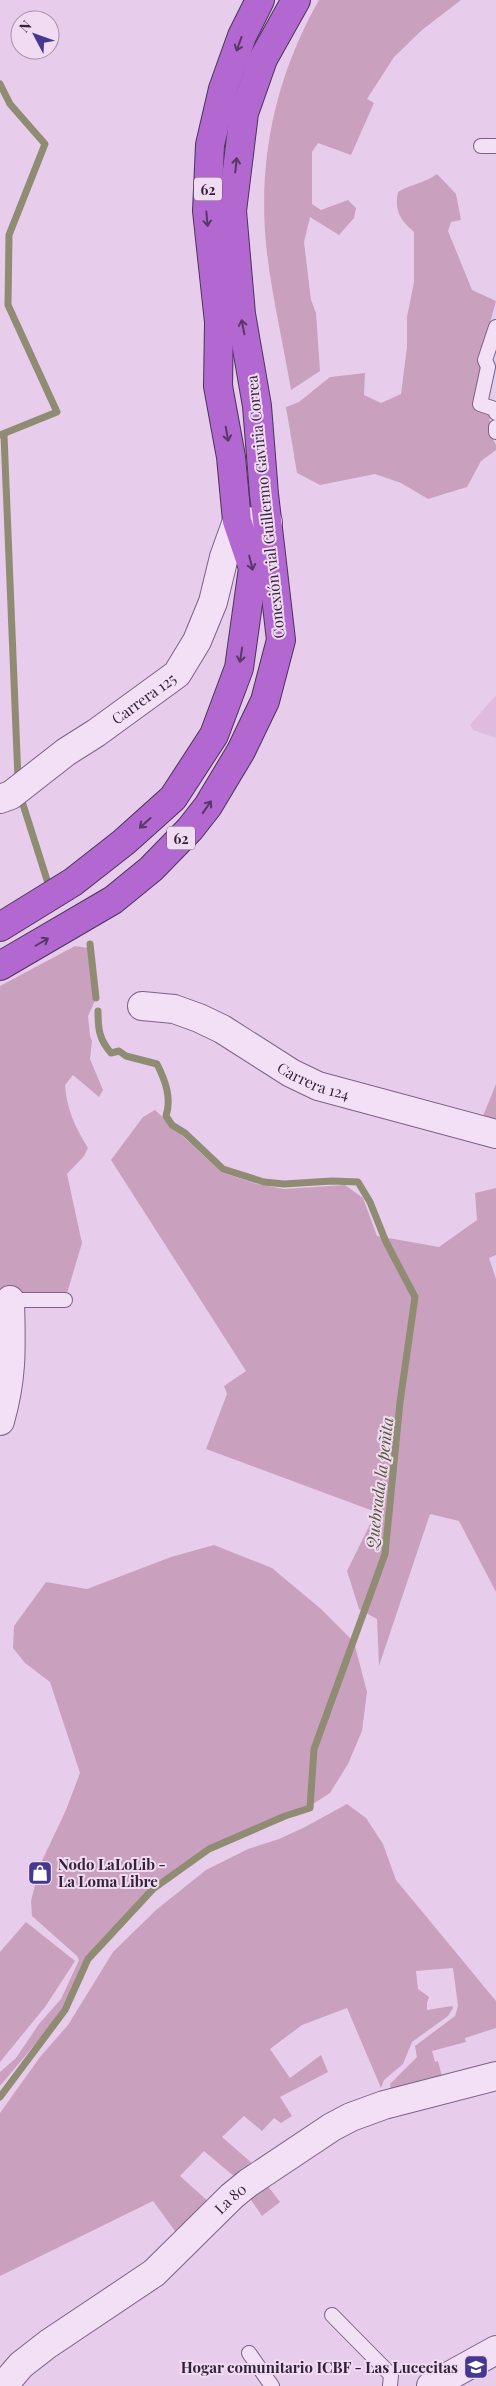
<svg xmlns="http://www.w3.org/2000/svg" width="496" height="2386" viewBox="0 0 496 2386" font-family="'Playfair Display',serif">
<rect width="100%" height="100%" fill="#e7cdeb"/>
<!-- farmland -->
<path fill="#e0bbe0" d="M496 695V738L473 730 470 725Z"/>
<!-- green -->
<g fill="#c9a1be">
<path d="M319 0H461L422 30 394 57 367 99 374 103 351 155 318 143 312 152V204L321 210 348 200 356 208 354 218 339 235 310 217 304 242 311 300 316 313 320 371 291 390C283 342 271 293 266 244 258 157 276 76 319 0Z"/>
<path d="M437 174 456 194 461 220 451 222 448 231 472 290 496 301 480 360 490 414 489 431 496 445V450L481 461 467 487 428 499 401 483 375 474 320 485 297 473 286 407 299 402 330 377 365 373 364 395 381 403 401 394 407 347V317L414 282V232C400 220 394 210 398 192 411 184 425 183 437 174Z"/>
<path d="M75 946 88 948 94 1003 88 1016 90 1036 92 1041 90 1059 103 1090 99 1097 73 1075 65 1085C67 1110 75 1127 88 1148L84 1156 67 1174 82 1243 65 1300 0 1305V986Z"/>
<path d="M496 1084V1125L481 1121Z"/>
<path d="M155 1110 221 1172 257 1184 284 1189 345 1185 363 1198 377 1236 439 1247 477 1220 475 1193 496 1188V1255L489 1258 496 1279V1592L459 1521 430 1514 379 1666 377 1619 359 1609 347 1571 376 1512 206 1449 227 1394 224 1386 246 1371 111 1160 143 1117Z"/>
<path d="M214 1545 272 1568 321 1609 354 1642 367 1692 362 1731 348 1764 330 1793 310 1806 284 1814 207 1848 151 1888 87 1958 57 2018 0 2086V2072L16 2058 39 2024 61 1999 79 1960 77 1956 32 1916 31 1901 40 1865 66 1810 80 1773 50 1682 25 1663 13 1648 14 1626 46 1582 87 1589 171 1557Z"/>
<path d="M347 1804 366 1818 383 1844 396 1880 496 2001V2028L465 2038 466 2042 432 2051 435 2062 438 2061 443 2080 391 2092 390 2084 417 2057 415 2046 455 2016 458 2006 453 1968 416 1971 418 1989 429 1997 427 2003V2010L452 2006 453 2008 448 2016 412 2042 403 2064 384 2080 381 2088 347 2008 302 2025 270 2049 290 2078 321 2055 328 2072 280 2097 292 2116 281 2123 274 2118 262 2131 244 2116 222 2137 254 2165 236 2178 204 2151 180 2176 210 2203 178 2235 153 2201 0 2276V2113L40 2057 68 2025 113 1952 156 1910 206 1870 248 1849 279 1839 305 1827Z"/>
<path d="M26 1922 75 1961 45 2007 0 2062V1952Z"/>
<path d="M267 2185 280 2202 262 2216 249 2197Z"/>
</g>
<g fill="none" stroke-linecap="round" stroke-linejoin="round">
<!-- stream -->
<g stroke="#8f8c73" stroke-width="7">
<path d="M0 84 10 104 45 144 9 235 8 305 57 412 0 435"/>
<path d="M4 435 18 779"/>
<path d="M20 795 47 880"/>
<path d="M90 944 96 998"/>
<path d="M0 2097 65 2010 88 1959 153 1889 209 1849 285 1816 310 1808 314 1749 385 1554 400 1402 415 1297 386 1242 370 1202 358 1182 332 1181 284 1184 264 1182 223 1169 185 1133 172 1125 166 1116C172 1098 165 1080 157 1064L126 1056 119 1051 111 1053C99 1039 98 1029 98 1011"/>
</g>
<defs>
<g id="lane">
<path d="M481 146H496"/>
<path d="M496 327 485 360 488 367 480 404 495 409 496 413"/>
<path d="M496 427V432"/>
<path d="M10 1300H65"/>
<path d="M332 2315 391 2375 390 2386"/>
<path d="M249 2353 272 2386"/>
</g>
<g id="street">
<path id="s1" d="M0 799 11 795 66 752 96 733 177 674 197 641 213 602 224 557 237 521 268 522"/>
<path id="s2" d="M142 1006 174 1009 199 1018 222 1029 291 1073 318 1086 496 1134"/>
<path d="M0 1421C13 1376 11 1345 10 1300"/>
<path id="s3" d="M3 2386 21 2365 48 2344 154 2273 232 2196 248 2183 332 2127 351 2117 384 2105 496 2076"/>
<path d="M431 2386 496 2350"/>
</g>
<g id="highway">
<path d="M0 927 73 882 124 842 173 798 214 735 239 668 253 568 237 521 231 457 218 386 219 322 207 211 210 145 223 89 242 36 260 0"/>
<path d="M0 966 113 900 151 869 190 829 208 806 241 751 265 701 281 640 264 494 257 406 241 314 232 211 244 113 263 59 296 0"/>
</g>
</defs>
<!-- lane casing -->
<use href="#lane" stroke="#7b6287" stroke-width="16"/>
<!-- street casing -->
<use href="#street" stroke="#7b6287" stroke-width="30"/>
<!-- highway casing -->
<use href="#highway" stroke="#493556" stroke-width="30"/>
<!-- lane -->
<use href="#lane" stroke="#f3dff6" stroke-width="14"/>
<!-- street -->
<use href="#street" stroke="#f3dff6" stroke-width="28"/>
<!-- highway -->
<use href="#highway" stroke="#b268d0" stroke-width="28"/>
</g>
<!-- one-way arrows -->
<defs><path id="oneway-shaft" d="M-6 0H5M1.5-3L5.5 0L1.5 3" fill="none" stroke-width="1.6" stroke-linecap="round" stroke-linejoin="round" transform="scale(1.25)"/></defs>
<g stroke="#583866">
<use href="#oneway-shaft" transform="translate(239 44) rotate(110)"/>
<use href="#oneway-shaft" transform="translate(236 165) rotate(-84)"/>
<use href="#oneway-shaft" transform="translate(207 219) rotate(85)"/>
<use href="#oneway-shaft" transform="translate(243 327) rotate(-101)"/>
<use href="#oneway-shaft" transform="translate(227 434) rotate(80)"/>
<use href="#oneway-shaft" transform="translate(251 563) rotate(76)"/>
<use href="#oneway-shaft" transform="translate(241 655) rotate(99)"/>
<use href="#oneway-shaft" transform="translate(207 807) rotate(-55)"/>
<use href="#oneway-shaft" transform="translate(145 823) rotate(138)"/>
<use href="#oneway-shaft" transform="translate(42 942) rotate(-30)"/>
</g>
<!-- icons -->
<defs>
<symbol id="shop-square" viewBox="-11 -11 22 22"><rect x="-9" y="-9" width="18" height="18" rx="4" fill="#453890" stroke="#f0dbf3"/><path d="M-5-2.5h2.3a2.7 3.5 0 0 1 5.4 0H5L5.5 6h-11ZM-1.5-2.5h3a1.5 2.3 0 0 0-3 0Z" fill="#fff"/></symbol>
<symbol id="school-square" viewBox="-11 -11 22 22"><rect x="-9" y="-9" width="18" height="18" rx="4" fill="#453890" stroke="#f0dbf3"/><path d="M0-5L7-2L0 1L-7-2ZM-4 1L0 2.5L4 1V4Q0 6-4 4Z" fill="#fff"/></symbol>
</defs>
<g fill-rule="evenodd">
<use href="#shop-square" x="26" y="1859" width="28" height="28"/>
<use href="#school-square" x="462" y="2353" width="28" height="28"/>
</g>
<g text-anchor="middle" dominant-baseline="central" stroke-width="4" stroke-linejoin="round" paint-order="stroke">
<!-- shield labels -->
<g fill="#f0dbf3" stroke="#6a5a71" stroke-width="1">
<rect x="194" y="177.5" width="28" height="23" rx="4"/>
<rect x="167" y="826.5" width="28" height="23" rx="4"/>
</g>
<g font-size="14" font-weight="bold" fill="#312339">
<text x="208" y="189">62</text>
<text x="181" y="838">62</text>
</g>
<!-- street labels -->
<g font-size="15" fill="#312339" stroke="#f0dbf3">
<text transform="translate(265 507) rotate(-96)">Conexión vial Guillermo Gaviria Correa</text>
<text stroke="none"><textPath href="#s1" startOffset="176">Carrera 125</textPath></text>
<text stroke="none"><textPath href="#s2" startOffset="190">Carrera 124</textPath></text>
<text stroke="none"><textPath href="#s3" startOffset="296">La 80</textPath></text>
</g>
<!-- poi labels -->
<g font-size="15" font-weight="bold" fill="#312339" stroke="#f0dbf3" text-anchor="start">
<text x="58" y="1864">Nodo LaLoLib -<tspan x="58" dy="17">La Loma Libre</tspan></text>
<text x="458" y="2367" text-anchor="end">Hogar comunitario ICBF - Las Lucecitas</text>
</g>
<!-- water labels -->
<g font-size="16" font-style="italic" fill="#545734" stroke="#f0dbf3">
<text transform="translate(379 1483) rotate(-83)">Quebrada la peñita</text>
</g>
</g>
<!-- north arrow -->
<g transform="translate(35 35) rotate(311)"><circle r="24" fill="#f0dbf3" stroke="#a491a9"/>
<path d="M0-4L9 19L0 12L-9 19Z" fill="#453890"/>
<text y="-8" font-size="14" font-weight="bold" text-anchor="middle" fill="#312339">N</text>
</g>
</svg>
